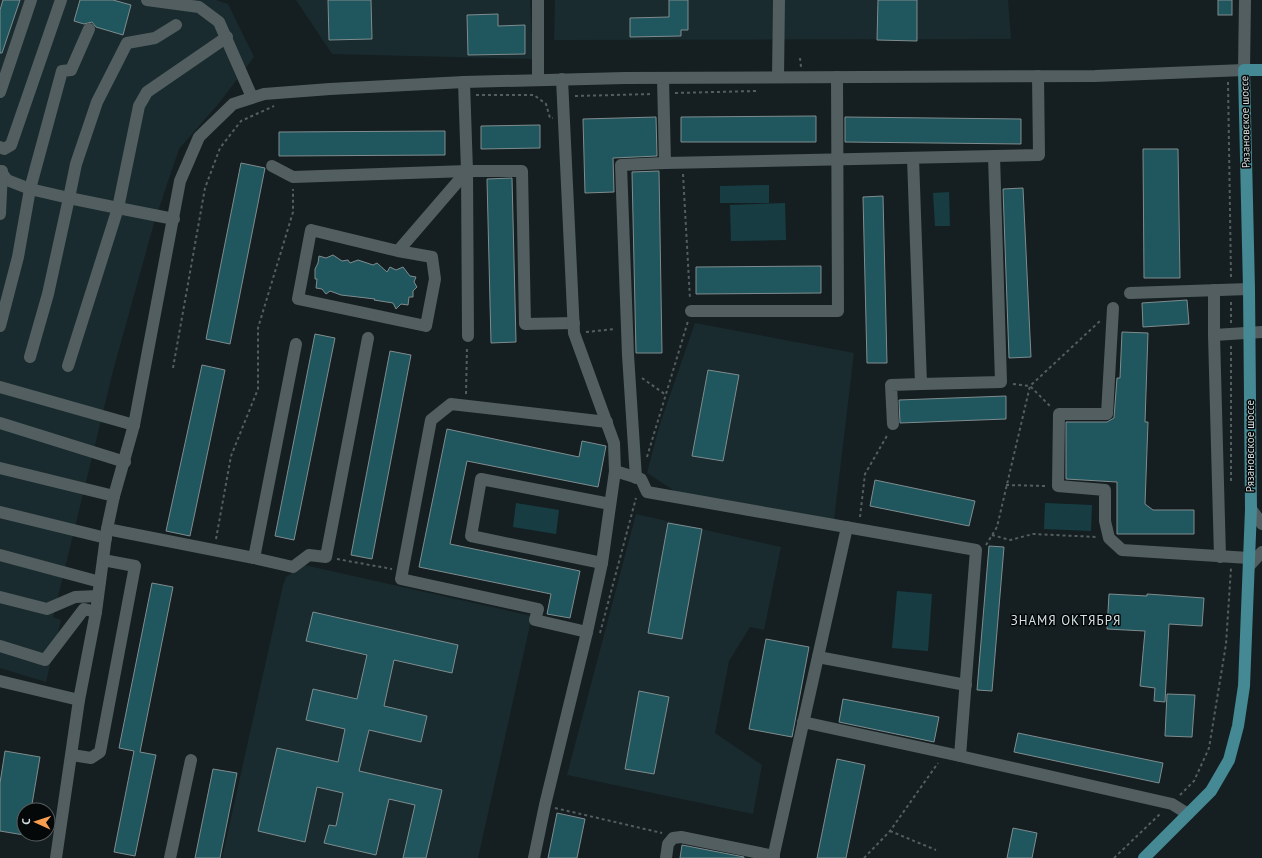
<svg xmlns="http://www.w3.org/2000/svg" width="1262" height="858" viewBox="0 0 1262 858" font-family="'PT Sans',sans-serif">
<rect width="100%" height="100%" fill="#151f21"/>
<!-- built -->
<g fill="#192b2e">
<path d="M0 0H216L228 4 254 57 219 103 179 149 154 223 113 371 53 617 61 620 46 682 0 668Z"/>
<path d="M296 0H530L533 59 332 54Z"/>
<path d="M555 0H1008L1011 39 554 40Z"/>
<path d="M695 323 854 353 834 520 682 496 647 473 659 427Z"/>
<path d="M636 514 781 547 764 630 750 627 729 661 715 733 762 765 753 814 567 775Z"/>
<path d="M304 565 532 616 478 858H222L283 585 286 577Z"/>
</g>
<!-- green -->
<g fill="#173d43">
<path d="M769 185V203H720V186Z"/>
<path d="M949 192 950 226H935L933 193Z"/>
<path d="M785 203 786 240 731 241 730 205Z"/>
<path d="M516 503 559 510 556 534 513 527Z"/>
<path d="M1045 503 1092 505 1091 531 1044 529Z"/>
<path d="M897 591 932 594 928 651 892 648Z"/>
</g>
<!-- building -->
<g fill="#20565e" stroke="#7f8c8e">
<path d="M3 0H20L2 53H0V10Z"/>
<path d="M80 0H113L131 5 123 35 96 27 92 22 84 24 74 21Z"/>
<path d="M328 0H371L372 39 329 40Z"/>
<path d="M669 0H688V30H681V36L630 37V18L669 17Z"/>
<path d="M878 0H917V41L877 40Z"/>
<rect x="1218" y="0" width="14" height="15"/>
<path d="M498 14V26L525 25V54L468 55 467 15Z"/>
<path d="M816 116V142H681V117Z"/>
<path d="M656 117 657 156 613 158 614 192 585 193 583 119Z"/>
<path d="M845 117 1021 119V144L845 142Z"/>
<path d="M540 125V148L481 149V126Z"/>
<path d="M445 131V155L279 156V132Z"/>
<path d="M1143 149H1178L1180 278H1144Z"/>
<path d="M241 163 265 168 230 344 206 339Z"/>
<path d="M659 171 662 353H636L632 172Z"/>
<path d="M512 178 516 342 491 343 487 179Z"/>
<path d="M1023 188 1031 357 1009 358 1003 189Z"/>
<path d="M883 196 887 363H867L863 197Z"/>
<path d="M333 255 342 261 348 260 350 263 358 260 373 265 377 263 387 272 390 267 396 270 403 267 410 276 416 277 414 282 417 287 413 291V297H409L408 305 401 304 396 309 393 303 374 300 375 299 341 295 330 291 326 294 322 289 316 288 317 279H315V269L318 263 319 256 326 258Z"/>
<path d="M821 266V293L696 294V267Z"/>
<path d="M1187 300 1189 324 1143 327 1142 303Z"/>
<path d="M1122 332 1148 333 1145 422H1148L1145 504 1153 510H1194V534H1117V482L1066 479V422H1107L1114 418 1117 378H1120Z"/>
<path d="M315 334 335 338 294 540 275 536Z"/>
<path d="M390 351 411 355 372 559 351 555Z"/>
<path d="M202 365 225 370 190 536 166 531Z"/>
<path d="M708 370 739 375 723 461 692 456Z"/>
<path d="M1006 396V419L900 423 899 400Z"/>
<path d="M447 429 579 457 582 441 606 446 598 487 467 461 450 544 580 571 570 618 547 614 551 594 419 567Z"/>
<path d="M875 480 975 501 969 526 870 506Z"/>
<path d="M668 523 702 529 682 639 648 633Z"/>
<path d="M989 546 1004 547 992 691 977 690Z"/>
<path d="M152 583 173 587 140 752 156 755 135 856 114 852 134 751 119 748Z"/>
<path d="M1109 594 1147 596V594L1204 598 1202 626 1169 624 1165 702 1154 701 1155 688 1140 686 1145 631 1107 629Z"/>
<path d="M313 612 458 645 452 673 394 660 384 706 427 716 421 742 369 730 359 771 442 790 426 858H403L415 805 389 799 376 855 324 843 329 825 336 826 343 793 317 787 305 842 258 831 277 748 338 762 345 729 306 720 313 689 357 699 367 655 306 641Z"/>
<path d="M766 639 809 647 792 737 749 729Z"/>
<path d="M639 691 669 697 654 774 625 769Z"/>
<path d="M1167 694 1195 695 1192 737 1165 736Z"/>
<path d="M843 699 939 717 934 742 839 722Z"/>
<path d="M1018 733 1163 763 1159 783 1014 752Z"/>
<path d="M5 751 40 757 31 810H24V835L0 831V783Z"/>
<path d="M837 759 865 765 846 858H817Z"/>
<path d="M213 769 237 773 220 858H195Z"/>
<path d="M557 813 585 819 577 858H548Z"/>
<path d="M1013 828 1037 833 1032 858H1007Z"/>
<path d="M682 845 744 857V858H680Z"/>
</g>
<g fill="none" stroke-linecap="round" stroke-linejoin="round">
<!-- path -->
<g stroke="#545d5f" stroke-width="2" stroke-dasharray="3 3" stroke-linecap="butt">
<path d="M800 58 801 67"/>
<path d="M1228 82 1231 277"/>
<path d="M675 93 756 91"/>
<path d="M476 95H534L546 104 550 118H553"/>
<path d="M575 96 652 94"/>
<path d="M683 174 690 299"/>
<path d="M1231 302V323"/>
<path d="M586 332 615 329"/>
<path d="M1231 346V481"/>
<path d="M173 368 205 188 220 148 241 121 274 106"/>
<path d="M642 378 666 395"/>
<path d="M1013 384 1030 386 1050 406"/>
<path d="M466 394 467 347"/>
<path d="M647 457 688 321"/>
<path d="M1006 485 1047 486"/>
<path d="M860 517 865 474 888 434"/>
<path d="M992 535 1010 540 1033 534 1097 537"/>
<path d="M216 539 231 456 258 389V328L293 212V189"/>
<path d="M986 545 997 527 1030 386 1100 321"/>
<path d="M337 559 392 569"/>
<path d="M600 633 636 498"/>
<path d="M1180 795 1194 781 1209 748 1226 644 1231 568"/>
<path d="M555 808 662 833"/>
<path d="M890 831 936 850"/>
<path d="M864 858 890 831 938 763"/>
<path d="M1114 858 1161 813"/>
</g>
<!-- minor -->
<g stroke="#525e60" stroke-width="12">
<path d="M147 0 199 7 219 22 252 97"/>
<path d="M538 0V80"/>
<path d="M778 77 779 0"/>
<path d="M663 78 665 163 1039 155 1038 76"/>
<path d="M464 82 467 171 468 336"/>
<path d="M0 92 31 0"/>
<path d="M0 147 4 149 11 145 61 0"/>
<path d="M913 158 921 384 1001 382 994 156"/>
<path d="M272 166 293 177 467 171"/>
<path d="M0 171 7 180 30 189 18 257 0 326"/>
<path d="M0 214 2 171"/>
<path d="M174 219 118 208 139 106 147 92 227 37"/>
<path d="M398 251 432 257 435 279 426 326 298 299 311 230 398 251 467 171H522L525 324 574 323"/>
<path d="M1214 290V335L1220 557"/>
<path d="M1130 293 1249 289"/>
<path d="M1113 308 1107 414H1059L1058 486 1105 490V521L1109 538 1122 550 1249 558"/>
<path d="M691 311H838L837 77"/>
<path d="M1214 335 1262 332"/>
<path d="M30 357 48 294 69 198 30 189 62 71 71 70 89 29"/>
<path d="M68 366 118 208 69 198 76 164 97 102 127 43 155 38 176 25"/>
<path d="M0 387 134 425"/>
<path d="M0 423 125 462"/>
<path d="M893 424 891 385 921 384"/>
<path d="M0 468 114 496"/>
<path d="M615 471 641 479 647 492 976 550 960 756 1172 804 1188 814"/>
<path d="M636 478 628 355 621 165 665 163"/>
<path d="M1251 509 1262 524"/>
<path d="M0 512 106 538"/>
<path d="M107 529 254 558 296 344"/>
<path d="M0 555 100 582"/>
<path d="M254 558 293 567 309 555 326 557 368 338"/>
<path d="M602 563 471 536 481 479 610 504"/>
<path d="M1250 565 1262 552"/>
<path d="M0 597 47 609 75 597 98 596"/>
<path d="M587 632 535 620 538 609 401 579 431 420 451 404 607 422"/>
<path d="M0 646 45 660 84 609 96 612"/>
<path d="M818 657 966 685"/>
<path d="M0 681 79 700"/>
<path d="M803 722 960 756"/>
<path d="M72 755 91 758 100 752 135 566 103 560"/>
<path d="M56 858 79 700 96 612 107 529 114 496 134 425 180 181 199 137 233 104 264 94 330 89 464 82 625 78 1095 76 1244 70 1245 0"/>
<path d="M170 858 191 760"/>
<path d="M534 858 545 805 587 632 602 563 615 471 614 443 574 333 562 79"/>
<path d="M666 858 668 844 673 838 681 837 774 856"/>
<path d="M773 858 847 527"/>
</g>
<!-- major -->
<path stroke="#448993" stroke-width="12" d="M1144 858 1211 791 1229 760 1238 726 1244 686 1251 509 1249 289 1244 70H1262"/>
</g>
<g text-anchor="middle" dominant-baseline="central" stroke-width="3" stroke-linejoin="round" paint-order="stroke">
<!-- street labels -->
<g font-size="11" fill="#d5dcdd" stroke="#050809">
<text transform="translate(1245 122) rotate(-91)">Рязановское шоссе</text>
<text transform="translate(1250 446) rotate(-90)">Рязановское шоссе</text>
</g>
<!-- quarter labels -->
<g font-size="13" letter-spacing="1" fill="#d6e3e5" stroke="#050809">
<text x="1066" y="620">ЗНАМЯ ОКТЯБРЯ</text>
</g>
</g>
<!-- north arrow -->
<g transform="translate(36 822) rotate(273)"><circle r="19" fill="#050809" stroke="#585d5e"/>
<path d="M0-3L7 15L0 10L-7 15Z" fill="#fa9f4f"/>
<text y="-6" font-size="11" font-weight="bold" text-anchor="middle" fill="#d5dcdd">С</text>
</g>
</svg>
